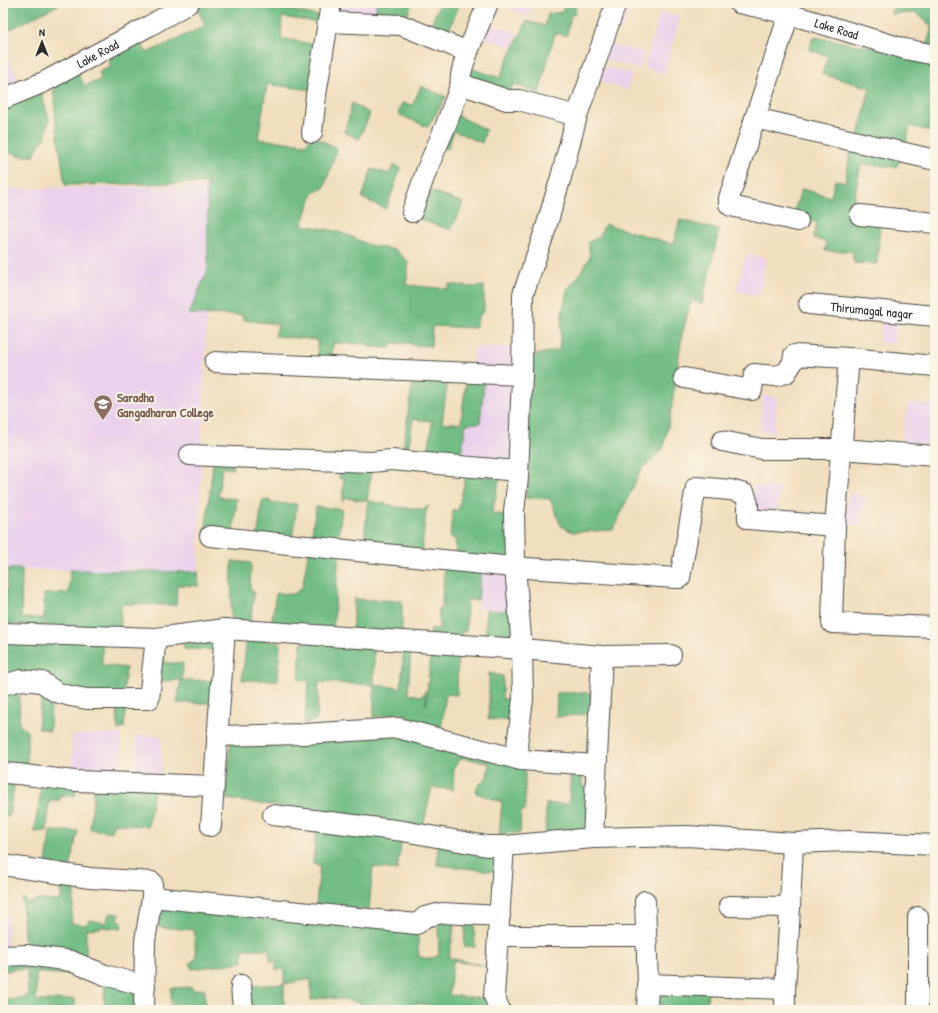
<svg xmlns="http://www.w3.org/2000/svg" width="938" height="1013" viewBox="0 0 938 1013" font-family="'Patrick Hand',sans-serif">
<rect width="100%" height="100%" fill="#fcf5e5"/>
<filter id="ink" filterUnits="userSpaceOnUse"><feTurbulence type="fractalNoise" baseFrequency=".025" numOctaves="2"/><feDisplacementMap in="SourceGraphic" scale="8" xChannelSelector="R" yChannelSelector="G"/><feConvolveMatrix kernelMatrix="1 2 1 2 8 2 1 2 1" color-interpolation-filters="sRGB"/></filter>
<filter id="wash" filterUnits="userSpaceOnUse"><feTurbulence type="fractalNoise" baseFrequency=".012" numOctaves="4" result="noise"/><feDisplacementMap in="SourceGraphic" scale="16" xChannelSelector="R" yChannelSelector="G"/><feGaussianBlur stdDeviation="0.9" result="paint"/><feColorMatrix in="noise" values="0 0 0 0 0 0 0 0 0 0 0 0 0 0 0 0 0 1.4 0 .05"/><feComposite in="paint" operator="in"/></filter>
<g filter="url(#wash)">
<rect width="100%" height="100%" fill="#f0dfbe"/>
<!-- built -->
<g fill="#ead1ec">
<path d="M334 3H377L373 22 331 20Z"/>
<path d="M502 3H534L527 18Z"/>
<path d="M620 4 631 6 622 29 614 26Z"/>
<path d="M660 13 680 16 664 74 644 67Z"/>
<path d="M488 24 518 33 511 47 481 36Z"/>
<path d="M607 44 644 52 640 69 603 59Z"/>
<path d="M7 56 18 79 3 88V57Z"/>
<path d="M605 67 632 74 627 90 599 81Z"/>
<path d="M926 185 935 186V212H925Z"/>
<path d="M208 186V274L198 572 3 569V189Z"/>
<path d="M746 254 766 258 759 296 736 291Z"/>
<path d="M883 316 897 318 893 344 879 342Z"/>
<path d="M518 347 519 372 473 371 474 348Z"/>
<path d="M485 382H519L516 468 461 456 466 424 480 423Z"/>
<path d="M763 395 777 397 775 432 760 431Z"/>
<path d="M908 403 934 405 929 445 902 442Z"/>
<path d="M754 486 780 488 776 517 753 512Z"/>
<path d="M848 494 865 495 860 525H845Z"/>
<path d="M482 566 512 567 509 606 504 611 477 609Z"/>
<path d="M121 734 120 778H72V735Z"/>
<path d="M136 735 161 736V778H135Z"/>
<path d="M8 915 7 951 3 952V917Z"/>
</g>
<!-- forest -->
<g fill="#72bd85" stroke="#4e7458">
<path d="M3 3H62L3 33Z"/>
<path d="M195 3H225L227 7 233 3H279V7L322 17 321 23 282 17 281 38 317 45 312 90 267 84 258 139 306 144 313 136 337 148 324 188 313 193 302 225 331 230 350 236 369 245 395 250 409 262 406 285 448 289 449 284 473 287 484 286V310L479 316 475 328 432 326 431 346 412 345V343H390V348L369 347V344L333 343 331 365H318L317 340 275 336 278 324 243 320V315L189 314 208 269 207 183 65 185 56 123 53 80 75 69 85 86 101 79 99 72 111 67 108 59 113 57 110 52 135 34 147 53 205 26Z"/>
<path d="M377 3H412L404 24 373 22Z"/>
<path d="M440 3H460L446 37 429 29Z"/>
<path d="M565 3 576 7 575 15 571 14 567 36 555 33 539 93 513 84 508 99 467 84 470 68 500 78 507 61 527 21 545 26 548 14 562 12Z"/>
<path d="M894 3H935V45L927 44 932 27 917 13 891 14Z"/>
<path d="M813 37 935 58V132L910 126 905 148 858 136 870 88 822 74 828 56 809 50Z"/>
<path d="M39 85 49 119 45 139 38 146 34 156H17L16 153H3V116L4 114 3 113V99Z"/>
<path d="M421 86 446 97 428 127 398 114 402 103 413 105Z"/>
<path d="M352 103 370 114 359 139 344 132 347 124Z"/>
<path d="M453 113 486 130 482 143 454 131 448 149 440 146Z"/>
<path d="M852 144 904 155 896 167 861 164 850 218 880 221 877 264 854 263 852 251H825L826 242 814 238 817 222 802 221 793 213 802 189 831 197 835 180 845 182Z"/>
<path d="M394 165 401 168 386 209 362 198 372 169 389 174Z"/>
<path d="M426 189 463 203 451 230 415 218Z"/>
<path d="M680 220 719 230 702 304 691 301 682 335 670 417 663 449 641 470 613 530 572 532 561 526 550 499 526 498 529 356 559 350 562 315 567 290 577 278 590 257 588 242 598 238 605 224 673 244Z"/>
<path d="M414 372 448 378 442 423H461L466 380 485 375 480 423 466 424 461 456 428 455 432 421 413 419 408 450 403 449Z"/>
<path d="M214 456 234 457 233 469 222 467 218 497 237 499 232 538 205 534Z"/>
<path d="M340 467 371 472 367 501 346 498 342 502 344 479 339 478Z"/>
<path d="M466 475 500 477 492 513 508 516 515 567 455 561 456 539 450 538 453 509 458 511Z"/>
<path d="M270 500V503L297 504 292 539 257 541 262 501Z"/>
<path d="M368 501 391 505 394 507 424 509 429 506 426 511 421 558 363 552Z"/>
<path d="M316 507 342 509 337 549 311 539Z"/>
<path d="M309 549 339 552 333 631 271 626 276 593 294 594 302 588Z"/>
<path d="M232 561 251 563 250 590 254 592 250 625 231 620Z"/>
<path d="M445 562 482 566 478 600H467L466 631H462V638L430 640 431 629H439V609L443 608 442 602Z"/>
<path d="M8 569H22L21 618H44V594L69 593 70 570 198 572 199 586 177 585 176 605 121 604 120 628 4 624Z"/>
<path d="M354 599 402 601V637L352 633Z"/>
<path d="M509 606 515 648 486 645V610L504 611Z"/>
<path d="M225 629 222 650 184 649 183 635Z"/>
<path d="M3 636 102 639V665L126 668 123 697 126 702 124 728 118 730 117 704 51 702 50 731 38 728 42 690 20 688 19 725 27 731V768H3Z"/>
<path d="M247 638 280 643 278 680H242Z"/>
<path d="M301 642 374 644V685L401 688 404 648H411L408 694 422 696 426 690V706L431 650 458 652 457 695 446 694 441 729 400 713 374 717V685L319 682 317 719 304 724 309 681 299 680Z"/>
<path d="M164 654 165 663H183L182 680 221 681 220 703H177L181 680 151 682Z"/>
<path d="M489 673 503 676 502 699H522L515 721 488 719 489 711Z"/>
<path d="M557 693H598L596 713 556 717Z"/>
<path d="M398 728 525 768V811H521L520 833 499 834 502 802 476 793 477 787 487 777 489 763 462 758 454 767 453 790 432 787 423 826 226 799 231 736Z"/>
<path d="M571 764H583L582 787H595L585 833 545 840 546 804H569Z"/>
<path d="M3 773 16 774 9 816 3 814Z"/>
<path d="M43 778 76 781 75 796 60 795V800H49L47 831 34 832Z"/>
<path d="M95 781 155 783 148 827 113 823 112 832 90 829Z"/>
<path d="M317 820 403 831 397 870 373 867 369 910 316 905 320 865 313 864Z"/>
<path d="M50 831H78L70 868 46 865Z"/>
<path d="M438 842 504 846 500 872 437 865Z"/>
<path d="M61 876 76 880 71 923 86 925 89 920 105 923 110 913 119 914 118 920 122 921 121 929 102 927 100 928 86 929V960L25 953 22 898 29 903 38 900 61 901Z"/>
<path d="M160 898 417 924 419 957 431 959 439 955 438 922 455 921 449 958 487 966H486L453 961 449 995 490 999 488 1010H482L471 1007 470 1010H448V1007L430 1008V1005L415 1003 414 1010H370L361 1003 326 997 311 1000V979L284 984V1010H245L243 972H248V986L284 984V969L276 970V961H270L269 949H243V962L192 969 190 963 196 958 194 930 157 927Z"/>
<path d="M466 914 474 915 475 947 464 946Z"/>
<path d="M3 960 75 970V974H50L36 972V1001L75 999V1010H3V1000H10L28 996 27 969H12L10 971H3Z"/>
<path d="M105 975 143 989 142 1010H104Z"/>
<path d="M192 987V990L205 989V1010H171V988Z"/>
<path d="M655 988H708L707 1010H655Z"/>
</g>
</g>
<g filter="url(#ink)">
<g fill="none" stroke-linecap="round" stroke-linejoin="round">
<defs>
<g id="minor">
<path d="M488 3C482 20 457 69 461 84L507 100H519L577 116"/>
<path id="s1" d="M739 3 789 14 905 49 935 55"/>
<path d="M789 14 729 198V204L731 206 798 221"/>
<path d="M328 22 401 25 468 52"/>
<path id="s2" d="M3 99 44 82 149 26 189 3"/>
<path d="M755 118 935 160"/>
<path d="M312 133 316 95 328 22 331 3"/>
<path d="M412 212 427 169 446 125 461 84"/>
<path d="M860 215 935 223"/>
<path id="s3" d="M809 304 935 316"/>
<path d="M849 358 835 526 832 623 935 627"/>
<path d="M215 362 522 375"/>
<path d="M684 378 752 390 754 374 775 376 786 373 793 362 794 355 849 358 935 366"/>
<path d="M722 441 762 449H841L935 456"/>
<path d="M190 455 255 458 371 462 391 460 517 471"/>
<path d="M210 536 512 567 676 578H680L696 487 731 490 745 494 748 504V519L835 526"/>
<path d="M3 633 156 638 225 629 522 649 602 656 671 655"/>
<path d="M3 685 21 680 42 682 56 692 70 696 87 699H149L156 638"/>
<path d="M217 736 304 734 398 728 521 760 596 765"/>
<path d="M521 760 517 745 523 699 522 649 515 567 514 511 518 478 522 375 523 294 544 234 561 177 577 116 616 3"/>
<path d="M3 773C27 774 51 779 76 781 122 783 168 784 214 786"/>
<path d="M273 815 403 831 487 846H504L593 838 687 836 793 843 848 841 935 845"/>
<path d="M211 826 225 629"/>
<path d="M593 838 602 656"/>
<path d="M3 865 90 878 152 882V897L145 941 144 1010"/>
<path d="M152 897 417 924 425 917 442 913 500 916"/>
<path d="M645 901 648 984 647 1010"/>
<path d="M729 906 790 907"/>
<path d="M499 936H646"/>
<path d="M3 956 27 955 71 961 105 975 145 986"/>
<path d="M648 984 785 989"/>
<path d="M241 985 243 1010"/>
<path d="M500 1010 494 996 504 846"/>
<path d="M785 1010V989L789 927 793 843"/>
<path d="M918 1010V917"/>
</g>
</defs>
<!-- minor casing -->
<use href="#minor" stroke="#494641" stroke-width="22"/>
<!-- minor -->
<use href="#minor" stroke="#fff" stroke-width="20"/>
</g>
</g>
<!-- icons -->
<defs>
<symbol id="university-pin" viewBox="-11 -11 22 30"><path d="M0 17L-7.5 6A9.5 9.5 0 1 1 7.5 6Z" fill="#8d6e63" stroke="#fcf5e5"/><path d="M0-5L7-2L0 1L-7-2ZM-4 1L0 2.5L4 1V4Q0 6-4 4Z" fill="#fff"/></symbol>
</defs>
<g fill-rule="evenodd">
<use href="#university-pin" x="92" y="393" width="22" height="30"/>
</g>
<g text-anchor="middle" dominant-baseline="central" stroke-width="3.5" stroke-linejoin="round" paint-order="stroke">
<!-- street labels -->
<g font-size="13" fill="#2b2b2b" stroke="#fcf5e5">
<text stroke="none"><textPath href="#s1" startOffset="101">Lake Road</textPath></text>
<text stroke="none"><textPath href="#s2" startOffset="105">Lake Road</textPath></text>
<text stroke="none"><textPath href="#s3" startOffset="63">Thirumagal nagar</textPath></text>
</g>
<!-- education labels -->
<g font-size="13" font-weight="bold" fill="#785e54" stroke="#fcf5e5" text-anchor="start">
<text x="117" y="397">Saradha<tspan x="117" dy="15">Gangadharan College</tspan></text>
</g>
</g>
<!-- margin -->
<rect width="938" height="1013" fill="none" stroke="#fcf5e5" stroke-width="16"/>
<!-- north arrow -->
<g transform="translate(42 42)" stroke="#fcf5e5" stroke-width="3" paint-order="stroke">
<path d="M0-3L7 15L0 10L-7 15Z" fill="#2b2b2b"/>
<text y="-6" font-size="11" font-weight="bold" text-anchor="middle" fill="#2b2b2b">N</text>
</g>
</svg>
